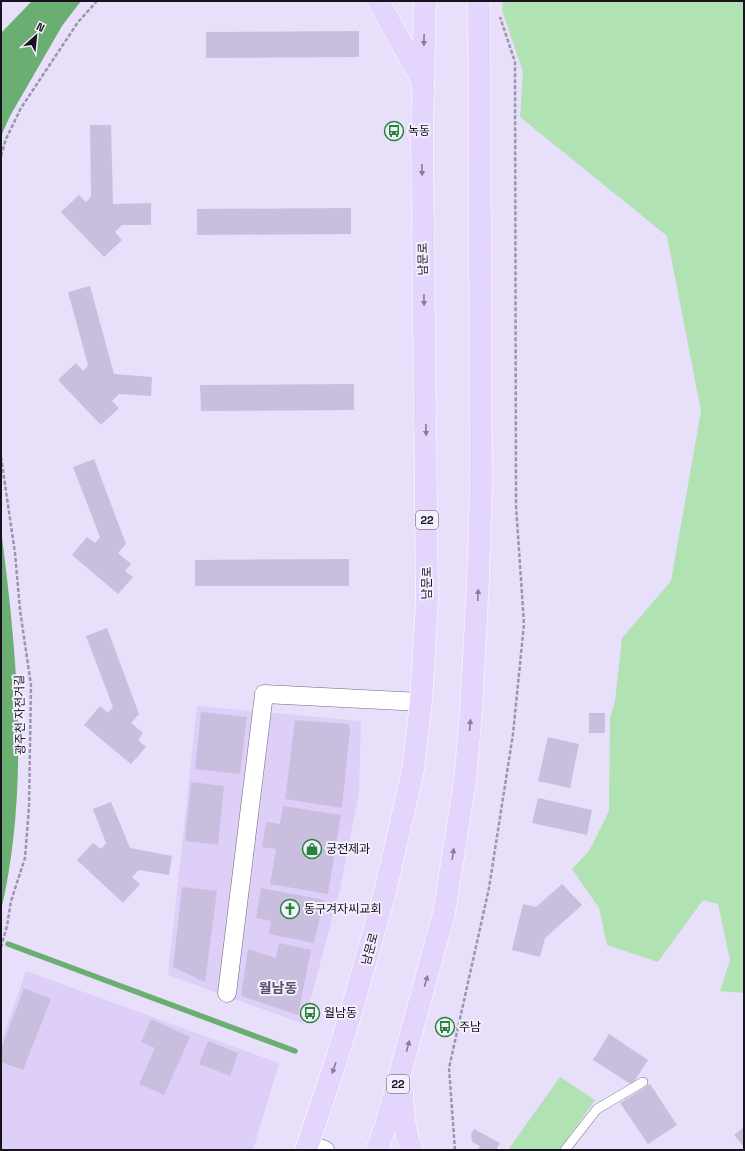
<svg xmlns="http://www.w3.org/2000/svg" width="745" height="1151" viewBox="0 0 745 1151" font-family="'Space Grotesk','Noto Sans KR',sans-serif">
<rect width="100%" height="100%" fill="#e8dffa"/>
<!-- built -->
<g fill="#ddcff8">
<path d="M197 706 361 721 359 793 340 889 304 1024 168 975Z"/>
<path d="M26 971 279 1063 253 1150H1V1042Z"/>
</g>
<!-- green -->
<g fill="#b1e2b4">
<path d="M503 1H744V993L720 991 730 960 718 904 703 900 658 962 607 945 599 908 572 869 589 851 609 811 610 718 615 701 622 638 671 581 701 411 667 236 520 117 523 72 502 10Z"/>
<path d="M560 1077 595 1100 559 1150H508Z"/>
</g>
<!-- water -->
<g fill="#6aaf71">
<path d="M32 1H81L62 26 10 116 1 136V33Z"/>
<path d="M1 529C17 655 30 785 1 911Z"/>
</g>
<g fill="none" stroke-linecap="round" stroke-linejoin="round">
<!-- stream -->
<path stroke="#6aaf71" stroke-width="5.5" d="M8 944 295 1051"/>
</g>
<!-- building -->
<g fill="#c9bede">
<path d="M359 31V57L206 58V32Z"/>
<path d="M90 125H111L113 204 151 203V225H122L115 232 122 240 104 257 61 212 79 195 86 202 91 197Z"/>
<path d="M351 208V234L197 235V209Z"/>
<path d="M90 286 114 374 152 377 151 396 119 394 112 401 119 408 101 425 58 380 76 363 83 371 88 365 68 292Z"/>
<path d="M354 384V410L201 411 200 385Z"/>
<path d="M94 459 126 544 118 553 131 564 125 571 133 577 118 594 72 555 87 537 95 543 100 537 73 467Z"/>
<path d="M349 559V586H195V560Z"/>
<path d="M107 628 139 714 131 723 143 733 138 740 146 747 131 764 84 725 100 706 108 713 113 707 86 636Z"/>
<path d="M201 712 247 717 240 774 195 769Z"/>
<rect x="589" y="713" width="16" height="20"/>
<path d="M295 720 348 724 350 729 342 808 285 799Z"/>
<path d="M548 737 579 744 570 788 538 781Z"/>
<path d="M191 782 224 786 218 845 185 841Z"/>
<path d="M538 798 592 810 587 835 532 823Z"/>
<path d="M111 802 130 848 172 856 169 875 139 870 132 877 140 884 123 903 77 860 93 843 101 849 106 843 93 809Z"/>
<path d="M283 806 341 815 328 894 270 884 276 849 262 847 266 822 280 824Z"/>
<path d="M562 884 582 905 545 938 540 957 512 950 523 904 536 907Z"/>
<path d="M182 887 217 891 205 982 173 967Z"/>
<path d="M261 888 324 900 314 943 269 934 271 921 256 918Z"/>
<path d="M279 943 311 950 298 1015 241 996 248 949 276 958Z"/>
<path d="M24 988 51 999 23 1070 1 1062V1049Z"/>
<path d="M151 1019 190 1037 164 1095 139 1084 155 1048 141 1042Z"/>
<path d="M609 1034 648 1060 632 1085 593 1060Z"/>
<path d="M208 1041 238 1053 230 1076 199 1064Z"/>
<path d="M650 1084 677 1125 648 1144 620 1103Z"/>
<path d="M744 1127V1147L734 1135Z"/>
<path d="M474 1129 500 1143 496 1150H478L480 1146 472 1142 471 1134Z"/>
</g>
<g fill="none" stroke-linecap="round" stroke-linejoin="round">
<defs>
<path id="service" d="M565 1150 597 1109 643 1082"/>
<g id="minor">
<path d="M227 993 264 694 421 702"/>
<path d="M308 1144 325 1150"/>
</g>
<g id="primary">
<path d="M378 1 423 82"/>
<path d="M402 1093C403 1113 404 1131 412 1150"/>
<path d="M306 1150 336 1061 354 1002 385 892 413 770 421 702 427 601 422 136 425 1"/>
<path d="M377 1150 386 1125 444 913 465 781 471 712 478 580 481 487 479 1"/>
</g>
</defs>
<!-- service casing -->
<use href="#service" stroke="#716785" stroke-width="10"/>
<!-- minor casing -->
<use href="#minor" stroke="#716785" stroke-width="19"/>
<!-- primary casing -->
<use href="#primary" stroke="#fff" stroke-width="23"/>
<!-- path -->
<g stroke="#9c95ab" stroke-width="2.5" stroke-dasharray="4 2" stroke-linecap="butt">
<path d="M1 156 6 139 21 108 78 22 97 1"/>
<path d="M1 457 15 553 20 610 31 685 29 807 25 858 11 901 7 926 1 947"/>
<path d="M455 1150 449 1068 489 888 513 734 524 624 516 506 515 62 500 17"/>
</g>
<!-- service -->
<use href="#service" stroke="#fff" stroke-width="9"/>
<!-- minor -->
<use href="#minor" stroke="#fff" stroke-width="18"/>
<!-- primary -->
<use href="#primary" stroke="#e3d5fb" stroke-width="22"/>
</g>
<!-- one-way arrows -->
<defs><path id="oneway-solid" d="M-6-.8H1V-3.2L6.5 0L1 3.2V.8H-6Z"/></defs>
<g fill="#877d98">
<use href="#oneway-solid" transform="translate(424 40) rotate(91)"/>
<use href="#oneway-solid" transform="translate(422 170) rotate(89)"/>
<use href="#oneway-solid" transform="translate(424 300) rotate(89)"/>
<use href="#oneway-solid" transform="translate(426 430) rotate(89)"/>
<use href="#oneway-solid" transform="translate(478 595) rotate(-87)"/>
<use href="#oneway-solid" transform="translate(470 725) rotate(-85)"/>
<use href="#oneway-solid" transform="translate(453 854) rotate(-81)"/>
<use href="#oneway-solid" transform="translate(426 981) rotate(-74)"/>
<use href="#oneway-solid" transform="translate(408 1046) rotate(-75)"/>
<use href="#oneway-solid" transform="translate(334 1068) rotate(109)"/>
</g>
<!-- icons -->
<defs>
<symbol id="bus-ring" viewBox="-11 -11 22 22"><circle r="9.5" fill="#f3effd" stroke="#268538" stroke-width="1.5"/><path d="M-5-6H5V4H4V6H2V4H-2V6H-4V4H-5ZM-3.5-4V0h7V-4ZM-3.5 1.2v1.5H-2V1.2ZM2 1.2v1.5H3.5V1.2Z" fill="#268538"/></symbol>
<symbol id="shop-ring" viewBox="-11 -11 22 22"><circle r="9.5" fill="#f3effd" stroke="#268538" stroke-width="1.5"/><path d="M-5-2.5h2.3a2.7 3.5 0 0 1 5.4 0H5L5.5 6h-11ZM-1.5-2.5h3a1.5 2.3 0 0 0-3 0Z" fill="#268538"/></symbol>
<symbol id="church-ring" viewBox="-11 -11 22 22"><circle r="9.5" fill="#f3effd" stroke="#268538" stroke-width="1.5"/><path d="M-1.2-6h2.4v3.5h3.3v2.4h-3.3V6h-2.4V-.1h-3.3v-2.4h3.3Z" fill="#268538"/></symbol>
</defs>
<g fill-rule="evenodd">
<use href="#bus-ring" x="383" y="120" width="22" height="22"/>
<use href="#shop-ring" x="301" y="838" width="22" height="22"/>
<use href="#church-ring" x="279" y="898" width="22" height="22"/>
<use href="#bus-ring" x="299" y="1002" width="22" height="22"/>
<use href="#bus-ring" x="434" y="1016" width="22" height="22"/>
</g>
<g text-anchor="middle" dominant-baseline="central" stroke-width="4" stroke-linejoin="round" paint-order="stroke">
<!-- shield labels -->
<g fill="#f3effd" stroke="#585461" stroke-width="1">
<rect x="416" y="511" width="22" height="18" rx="3"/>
<rect x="387" y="1075" width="22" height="18" rx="3"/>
</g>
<g font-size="11" font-weight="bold" fill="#16121e">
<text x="427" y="520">22</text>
<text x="398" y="1084">22</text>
</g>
<!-- poi labels -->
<g font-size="12" fill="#16121e" stroke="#f3effd" text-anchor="start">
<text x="408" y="131">녹동</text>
<text x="326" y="849">궁전제과</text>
<text x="304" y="909">동구겨자씨교회</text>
<text x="324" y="1013">월남동</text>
<text x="459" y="1027">주남</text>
</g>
<!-- street labels -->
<g font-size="12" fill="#16121e" stroke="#f3effd">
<text transform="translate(423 259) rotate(-91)">남문로</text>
<text transform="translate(427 583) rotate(-90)">남문로</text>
<text transform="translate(20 715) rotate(-91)">광주천 자전거길</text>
<text transform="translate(370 949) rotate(-75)">남문로</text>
</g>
<!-- quarter labels -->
<g font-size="14" font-weight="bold" fill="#594f6b" stroke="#f3effd">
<text x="278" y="988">월남동</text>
</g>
</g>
<!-- border -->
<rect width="745" height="1151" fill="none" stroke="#16121e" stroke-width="4"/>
<!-- north arrow -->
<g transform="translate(36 36) rotate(27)" stroke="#f3effd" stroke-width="3" paint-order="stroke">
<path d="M0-3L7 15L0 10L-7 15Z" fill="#16121e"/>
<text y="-6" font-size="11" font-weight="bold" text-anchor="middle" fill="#16121e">N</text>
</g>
</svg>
